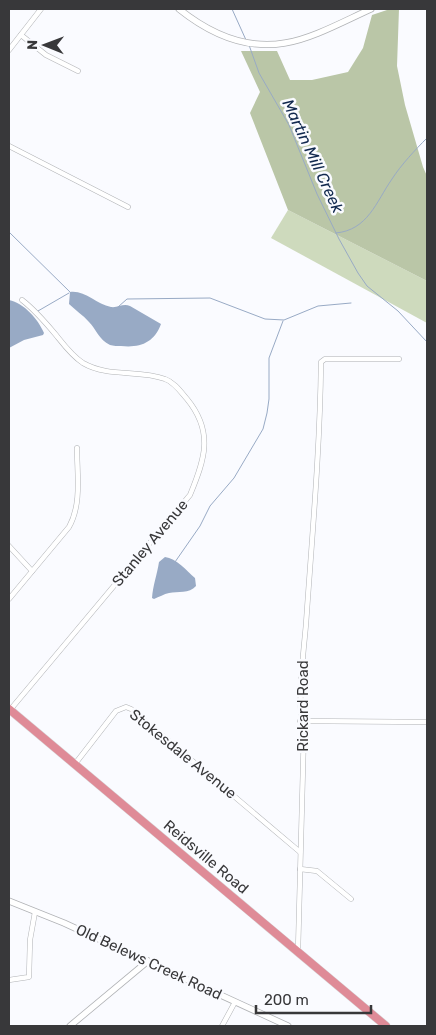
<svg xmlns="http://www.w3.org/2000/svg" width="436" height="1035" viewBox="0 0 436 1035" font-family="Rubik,sans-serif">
<rect width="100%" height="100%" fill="#fafbff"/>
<!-- green -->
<path fill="#cedabd" d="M288 210 427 281V323L271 238Z"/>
<!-- forest -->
<path fill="#bac6a7" d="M390 9H399L397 66 405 105 423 167 427 176V281L288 210 250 113 260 92 241 51H277L290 80H312L348 72 363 48 372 15Z"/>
<!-- water -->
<g fill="#98aac5">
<path d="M70 292C85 290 96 304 111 307 118 308 123 303 130 306L161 324C154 343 140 348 121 346 118 346 113 346 110 345 99 340 96 329 89 322 83 315 75 310 69 304Z"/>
<path d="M9 300C24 303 38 319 44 333L43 335 24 340 9 348Z"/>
<path d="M165 557C176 558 187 571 195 578L196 586C189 594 178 591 169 593 164 594 159 597 154 599L152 598C153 585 157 575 159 562Z"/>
</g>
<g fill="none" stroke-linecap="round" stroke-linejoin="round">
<!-- stream -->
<g stroke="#98aac5" stroke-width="1">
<path d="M232 9 246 40"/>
<path d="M249 45 259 73 289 125 317 194 339 239 358 273 367 286 398 311 427 342"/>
<path d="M9 232 70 292"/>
<path d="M336 233C368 230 376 202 392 179 401 165 415 150 427 138"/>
<path d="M118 307 127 299 210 298 265 319 284 320 318 306 351 303"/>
<path d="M38 311 69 293"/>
<path d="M175 562 200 526 210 506 234 478 263 429 267 413 269 399V358L283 321"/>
</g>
<defs>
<g id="minor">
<path d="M21 35 46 55 78 71"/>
<path d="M9 50 41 9"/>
<path d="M9 146 128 207"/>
<path d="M9 546 32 571"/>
<path d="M9 599 69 527C82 504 77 474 77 448"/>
<path d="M10 710 190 495C205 459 214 432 187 399 181 392 174 382 165 379 139 369 109 378 83 363 72 356 64 345 56 335 46 323 35 310 22 300"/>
<path d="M300 721 427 722"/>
<path d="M75 764 116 711 126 707 131 709 300 852"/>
<path d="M300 869 317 871 351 899"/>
<path d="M298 951 304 730C296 710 304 648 306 624 312 537 320 450 321 362L325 359H399"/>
<path d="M9 980 29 977 30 940 35 912"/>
<path d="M222 1026 235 1002"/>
</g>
<g id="tertiary">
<path d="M179 9C209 33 245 50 285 43 312 39 346 20 371 9"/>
<path d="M9 901 64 923 288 1026"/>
<path d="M70 1026 148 961"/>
</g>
<path id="trunk" d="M9 709 386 1026"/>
</defs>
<!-- minor casing -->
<use href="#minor" stroke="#b1b3b6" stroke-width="5.5"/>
<!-- tertiary casing -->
<use href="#tertiary" stroke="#b1b3b6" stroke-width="7"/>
<!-- trunk casing -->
<use href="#trunk" stroke="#d7d7d8" stroke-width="9"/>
<!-- minor -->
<use href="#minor" stroke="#fff" stroke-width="4.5"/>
<!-- tertiary -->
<use href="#tertiary" stroke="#fff" stroke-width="5.5"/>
<!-- trunk -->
<use href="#trunk" stroke="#df8b97" stroke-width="8"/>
</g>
<g text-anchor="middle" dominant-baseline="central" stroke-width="5" stroke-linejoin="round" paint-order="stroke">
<!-- street labels -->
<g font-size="15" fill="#38383a" stroke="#fafbff">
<text transform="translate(150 543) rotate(-50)">Stanley Avenue</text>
<text transform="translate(303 706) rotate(-90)">Rickard Road</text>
<text transform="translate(183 754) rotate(39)">Stokesdale Avenue</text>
<text transform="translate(206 857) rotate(40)">Reidsville Road</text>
<text transform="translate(149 962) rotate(25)">Old Belews Creek Road</text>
</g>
<!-- water labels -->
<g font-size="16" font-style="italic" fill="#10284e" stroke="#fafbff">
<text transform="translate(313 156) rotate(65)">Martin Mill Creek</text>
</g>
</g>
<!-- border -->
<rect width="436" height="1035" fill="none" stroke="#38383a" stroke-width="20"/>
<!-- north arrow -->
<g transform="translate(45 45) rotate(271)" stroke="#fafbff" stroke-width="4" paint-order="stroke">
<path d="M0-4L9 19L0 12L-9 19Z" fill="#38383a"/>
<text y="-8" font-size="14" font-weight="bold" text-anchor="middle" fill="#38383a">N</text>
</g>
<!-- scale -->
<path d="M256 1005v8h115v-8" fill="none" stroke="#38383a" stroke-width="2.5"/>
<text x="264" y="1005" font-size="15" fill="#38383a" stroke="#fafbff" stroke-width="4" paint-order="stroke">200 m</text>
</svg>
